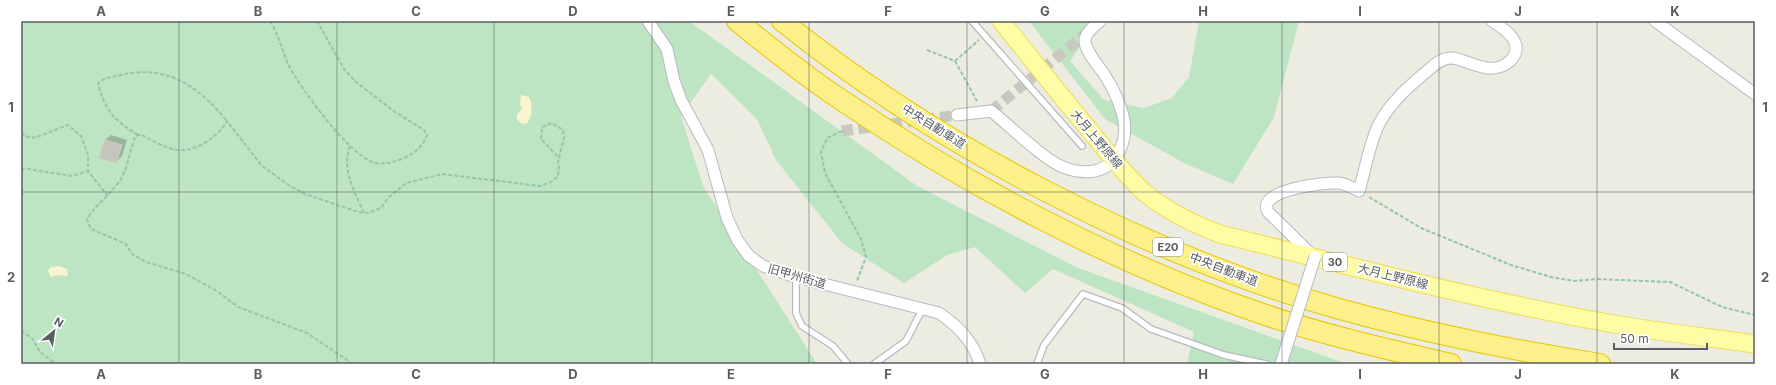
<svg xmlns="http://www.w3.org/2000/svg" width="1776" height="385" viewBox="0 0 1776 385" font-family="Inter,'Noto Sans JP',sans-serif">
<rect width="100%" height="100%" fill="#ecece1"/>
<!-- green -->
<g fill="#bde4c3">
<path d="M21 21H689L917 186 1078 268 1347 364H1187L1194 332 1053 269 1025 293 975 247 947 255 904 283 842 243 776 160 757 119 711 74 681 116 703 186 817 364H21Z"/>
<path d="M1029 21H1099L1070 61 1104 100 1144 108 1172 98 1189 77 1199 21H1299L1274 117 1233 184 1184 163 1105 119Z"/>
</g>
<!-- sand -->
<g fill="#f9f6cf">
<path d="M521 95 529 97C533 106 533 117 526 124L520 123 517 119V115L522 108 520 104Z"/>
<path d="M59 266 67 269 68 275 65 276 58 275 52 277 50 276 48 270 51 267Z"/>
</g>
<!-- shadow -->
<path fill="#0003" d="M111 135 127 140 122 156 116 162 105 140Z"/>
<!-- building -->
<path fill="#c7c6be" stroke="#d1cebf" d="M105 140 122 145 116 163 99 158Z"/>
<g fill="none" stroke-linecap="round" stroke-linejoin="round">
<!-- minor-tunnel -->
<g stroke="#c7c8c1" stroke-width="11" stroke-dasharray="11 5.5" stroke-linecap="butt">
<path d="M991 111 1087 33"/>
<path d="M842 131 957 115"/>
</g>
<defs>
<g id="service">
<path d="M972 21 1082 146"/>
<path d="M796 277V313L802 326 833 346 848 364"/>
<path d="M874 364 906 341 923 308"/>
<path d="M1037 364 1044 345 1083 294 1122 308 1151 329 1224 355 1266 364"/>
</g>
<g id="minor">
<path d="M648 21 667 49 674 81 681 100 708 150 727 218 738 241 749 256 763 266 796 277 939 313C958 326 973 341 980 364"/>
<path d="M1655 21 1755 94"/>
<path d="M957 115 991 111C1009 125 1044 160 1063 167 1080 174 1103 175 1115 158 1126 143 1127 126 1121 109 1117 96 1110 83 1102 71 1096 63 1087 53 1085 42 1084 34 1094 26 1100 21"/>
<path d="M1314 257 1268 212C1255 190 1325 182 1339 183 1346 184 1353 188 1359 191 1365 171 1370 141 1379 124 1390 103 1408 87 1426 72 1433 66 1442 57 1452 58 1470 60 1491 78 1510 61 1527 44 1505 29 1492 21"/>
</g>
<path id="primary" d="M1001 21C1031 58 1060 95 1091 132 1108 153 1125 175 1145 193 1167 211 1193 224 1220 234 1354 267 1489 303 1626 326 1669 333 1712 338 1755 344"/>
<g id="motorway">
<path d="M737 21C772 49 806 77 843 101 968 186 1114 263 1257 312 1320 334 1386 349 1451 364"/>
<path d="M782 21C938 146 1143 253 1336 308 1422 332 1511 350 1600 364"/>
</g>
</defs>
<!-- service casing -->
<use href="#service" stroke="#b9bac0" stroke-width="8"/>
<!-- minor casing -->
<use href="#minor" stroke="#b9bac0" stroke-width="13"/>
<!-- primary casing -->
<use href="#primary" stroke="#efdc57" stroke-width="19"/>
<!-- motorway casing -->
<use href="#motorway" stroke="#eac503" stroke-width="22"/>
<!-- path -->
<g stroke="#96c5ab" stroke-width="2" stroke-dasharray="4 2" stroke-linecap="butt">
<path d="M270 21C279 35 282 51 289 66 302 90 347 152 372 162 380 165 391 163 399 160 412 155 422 149 427 135L424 130 395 112 356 82 344 69 317 21"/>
<path d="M927 50 955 61 979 40"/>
<path d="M955 61 977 101"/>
<path d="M842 131 827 138 821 152 825 173 861 239 866 257 857 281"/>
<path d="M21 133 30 138 37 137 68 125 81 136 88 155V171L108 196"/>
<path d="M138 135C114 120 105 111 98 83 106 77 112 77 121 75 168 64 199 87 227 121"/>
<path d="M350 146C341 168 355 193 364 213"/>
<path d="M21 168 72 176 88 171"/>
<path d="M1369 197 1421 228 1511 265 1551 277 1574 281 1597 279 1670 282 1722 307 1755 315"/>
<path d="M21 331 32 338 40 352 56 364"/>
<path d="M353 364 307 333 238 307 217 291 186 274 146 262 132 254 126 244 91 229 87 220C91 209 113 192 121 179 128 167 130 150 135 137L138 135H142C152 140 165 148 177 150 196 152 218 137 227 121L262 166 290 186 305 194 358 212 368 213 381 208 388 198 406 183 442 174 540 186 551 182 558 176 559 167 558 162 564 137 563 130 552 123 542 127 541 139 559 158"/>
</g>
<!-- service -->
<use href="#service" stroke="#fff" stroke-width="5.5"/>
<!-- minor -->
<use href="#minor" stroke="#fff" stroke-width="11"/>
<!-- primary -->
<use href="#primary" stroke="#fefda5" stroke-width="17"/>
<!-- motorway -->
<use href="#motorway" stroke="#fbf089" stroke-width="20"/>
<defs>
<path id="minor-bridge" d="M1281 364 1315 257"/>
</defs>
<!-- minor-bridge casing -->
<use href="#minor-bridge" stroke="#b9bac0" stroke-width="13" stroke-linecap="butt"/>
<!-- minor-bridge -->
<use href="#minor-bridge" stroke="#fff" stroke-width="11"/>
</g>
<!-- grid -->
<path fill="none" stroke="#595c62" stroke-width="1" stroke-opacity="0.55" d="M179 21V364M337 21V364M494 21V364M652 21V364M809 21V364M967 21V364M1124 21V364M1282 21V364M1439 21V364M1597 21V364M21 192H1755"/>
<g text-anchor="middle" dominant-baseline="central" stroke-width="3.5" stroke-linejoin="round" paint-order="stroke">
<!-- shield labels -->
<g fill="#fff" stroke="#8b8d91" stroke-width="1">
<rect x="1153" y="238" width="30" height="18" rx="3"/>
<rect x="1323" y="253" width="24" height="18" rx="3"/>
</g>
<g font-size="11" font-weight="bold" fill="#595c62">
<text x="1168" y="247">E20</text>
<text x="1335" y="262">30</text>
</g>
<!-- street labels -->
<g font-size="12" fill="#595c62" stroke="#fff">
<text transform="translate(934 126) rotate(32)">中央自動車道</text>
<text transform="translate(1097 139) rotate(50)">大月上野原線</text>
<text transform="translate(1224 269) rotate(21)">中央自動車道</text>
<text transform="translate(797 276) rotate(16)">旧甲州街道</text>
<text transform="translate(1393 276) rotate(14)">大月上野原線</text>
</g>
</g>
<!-- border -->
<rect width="1776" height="385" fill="none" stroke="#ffffff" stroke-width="44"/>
<!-- north arrow -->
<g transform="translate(54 331) rotate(29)" stroke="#ffffff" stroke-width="3" paint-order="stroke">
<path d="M0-3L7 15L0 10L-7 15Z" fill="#595c62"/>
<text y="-6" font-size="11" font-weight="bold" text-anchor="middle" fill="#595c62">N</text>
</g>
<!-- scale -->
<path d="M1614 343v6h93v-6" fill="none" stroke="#595c62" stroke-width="2"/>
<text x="1620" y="343" font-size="12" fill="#595c62" stroke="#ffffff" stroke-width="3" paint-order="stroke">50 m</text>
<rect x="22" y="22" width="1732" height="341" fill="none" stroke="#595c62" stroke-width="1.5"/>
<g font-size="13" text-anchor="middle" font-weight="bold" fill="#595c62">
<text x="101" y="16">A</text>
<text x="258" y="16">B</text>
<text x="416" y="16">C</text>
<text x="573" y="16">D</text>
<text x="731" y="16">E</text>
<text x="888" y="16">F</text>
<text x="1045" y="16">G</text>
<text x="1203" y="16">H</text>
<text x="1360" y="16">I</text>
<text x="1518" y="16">J</text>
<text x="1675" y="16">K</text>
<text x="11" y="112">1</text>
<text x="1765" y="112">1</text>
<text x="11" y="282">2</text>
<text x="1765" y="282">2</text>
<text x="101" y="379">A</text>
<text x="258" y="379">B</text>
<text x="416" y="379">C</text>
<text x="573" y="379">D</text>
<text x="731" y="379">E</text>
<text x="888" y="379">F</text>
<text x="1045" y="379">G</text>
<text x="1203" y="379">H</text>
<text x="1360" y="379">I</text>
<text x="1518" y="379">J</text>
<text x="1675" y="379">K</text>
</g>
</svg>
